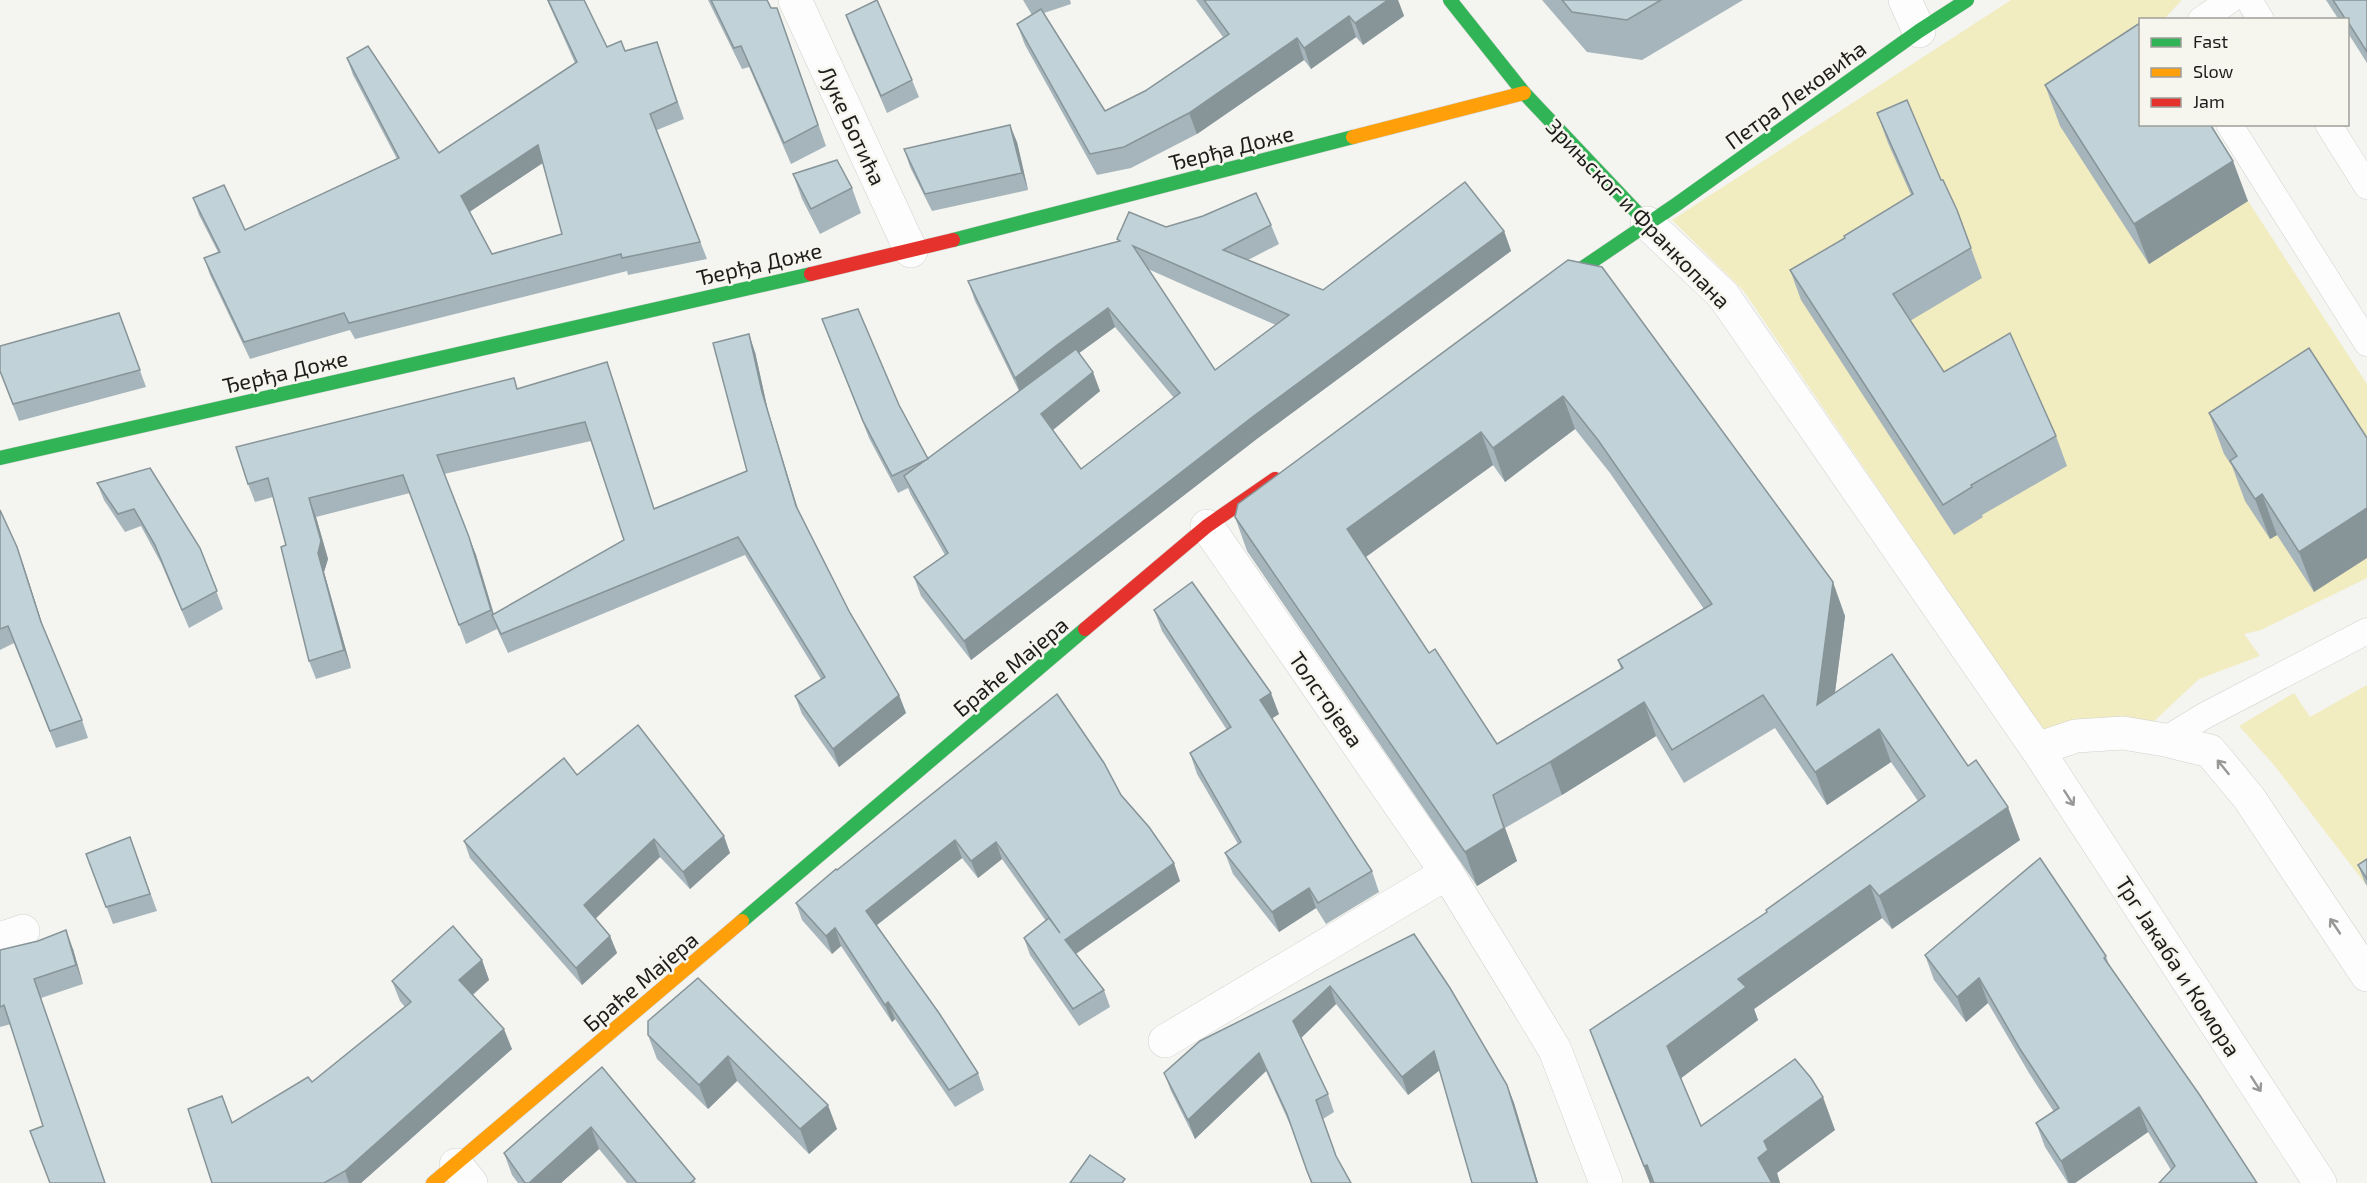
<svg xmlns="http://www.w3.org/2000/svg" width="2367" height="1183" viewBox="0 0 2367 1183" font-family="'Exo 2',sans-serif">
<rect width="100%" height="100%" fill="#f4f4f0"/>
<!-- green -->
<g fill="#f2ecc1">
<path d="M2011 0H2182L2164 19 2140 20V124L2219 149 2248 201 2367 384V578L2261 630 2244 634 2260 656 2199 679 2151 724 2043 731 1743 290 1672 220Z"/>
<path d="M2367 685V886L2274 765 2239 726 2294 693 2310 717Z"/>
</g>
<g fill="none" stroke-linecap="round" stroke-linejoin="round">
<defs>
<g id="lane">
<path d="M2249 0 2261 20"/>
<path d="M2201 20 2230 0"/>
<path d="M2229 124 2367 343"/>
<path d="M2328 124 2367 186"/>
<path d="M2165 740 2204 716 2367 631"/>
</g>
<g id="street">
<path d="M795 0 911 251"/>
<path d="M1905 0 1919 31"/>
<path d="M1647 223 1723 295 2037 749 2320 1183"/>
<path d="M1207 526 1447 873 1523 997 1555 1050 1606 1183"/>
<path d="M2037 749 2076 736 2123 733 2165 740 2210 751 2249 798 2367 975"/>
<path d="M0 939 23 931"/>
<path d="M1165 1041 1447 873"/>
<path d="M456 1165 471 1183"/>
</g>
<g id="fast">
<path d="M1450 0 1524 93 1647 223"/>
<path d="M953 240 1353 137"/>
<path d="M1550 290 1677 204 1919 31 1967 0"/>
<path d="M0 458 811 274"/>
<path d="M742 921 1085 629"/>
</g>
<g id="slow">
<path d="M1353 137 1524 93"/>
<path d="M433 1183 742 921"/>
</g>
<g id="jam">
<path d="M811 274 953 240"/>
<path d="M1085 629 1207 526 1275 479"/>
</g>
</defs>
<!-- lane casing -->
<use href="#lane" stroke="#d1d1ce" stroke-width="27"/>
<!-- street casing -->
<use href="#street" stroke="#d1d1ce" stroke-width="34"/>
<!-- fast casing -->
<use href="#fast" stroke="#d1d1ce" stroke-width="15"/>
<!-- slow casing -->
<use href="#slow" stroke="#d1d1ce" stroke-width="15"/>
<!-- jam casing -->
<use href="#jam" stroke="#d1d1ce" stroke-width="15"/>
<!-- lane -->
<use href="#lane" stroke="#fdfdfd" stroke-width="26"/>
<!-- street -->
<use href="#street" stroke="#fdfdfd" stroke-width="33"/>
<!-- fast -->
<use href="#fast" stroke="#30b455" stroke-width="14"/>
<!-- slow -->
<use href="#slow" stroke="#ff9f0a" stroke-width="14"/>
<!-- jam -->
<use href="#jam" stroke="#e5322d" stroke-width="14"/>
</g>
<!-- wall -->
<g fill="#a6b5bb" fill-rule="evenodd">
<path d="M547 0H584L607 47 625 51 657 42 684 119 657 130 707 259 628 275 627 271 355 339 350 330 250 359 210 275 204 258 218 252 199 215 193 198 245 230 397 159 353 75 347 58 439 153 575 63ZM543 163 562 234 492 254 470 211Z"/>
<path d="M708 0H767L771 8H777L826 146 791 164 749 67 742 69Z"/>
<path d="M1023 0H1070L1071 4 1044 13 1105 111 1145 91 1223 37 1196 0H1398L1404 16 1363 45 1356 37 1311 69 1304 60 1197 134 1131 168 1097 175 1025 45 1017 24 1032 15Z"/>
<path d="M1542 0H1743L1642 60 1587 52Z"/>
<path d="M2326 0H2367V63L2348 33V20H2339Z"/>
<path d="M846 15 912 80 919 97 887 113 852 32Z"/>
<path d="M2045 85 2248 201 2149 264 2060 126Z"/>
<path d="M1877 113 1941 180 1957 210 1982 278 1910 321 1944 372 2056 436 2067 466 1982 515 1983 517 1954 535 1801 300 1790 270 1845 239 1911 195 1888 143Z"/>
<path d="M1017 142 1028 190 932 211 910 167 904 149Z"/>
<path d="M793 174 852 188 861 213 820 234 802 199Z"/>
<path d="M1271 225 1279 244 1248 260 1323 290 1504 231 1511 251 1258 438 971 660 921 596 914 577 945 555 911 495 908 488 898 493 869 438 822 319 899 405 928 458 1019 391 975 301 968 281 1118 241 1117 239 1166 227ZM1148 269 1193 289 1276 325 1215 370ZM1115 327 1174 398 1081 469 1053 430 1100 391 1079 353Z"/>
<path d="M1568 260 1845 616 1835 692 1968 766 2020 840 1892 929 1882 918 1754 1009 1758 1020 1681 1078 1701 1126 1835 1130 1777 1173 1780 1183H1650L1602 1063 1590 1030 1767 913 1766 910 1918 801 1891 762 1827 805 1775 728 1684 783 1656 736 1562 795 1505 828 1517 861 1477 886 1247 551 1235 517ZM1575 429 1610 473 1704 609 1618 660 1621 669 1497 744 1429 653 1365 557 1493 465 1505 482Z"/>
<path d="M119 313 146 387 19 421 0 372Z"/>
<path d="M755 352 768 411 799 512 850 613 899 695 906 713 839 767 802 714 795 696 821 679 745 555 508 653 497 629 466 644 410 493 316 517 328 559 324 572 351 668 316 679 309 661 286 545 273 497 255 502 248 484 518 389 613 380 654 508 747 471ZM591 441 624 540 494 614 476 555 444 474Z"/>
<path d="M2209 413 2367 438 2314 592 2277 535 2270 539 2245 501 2232 466 2224 454Z"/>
<path d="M97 483 200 548 223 609 189 628 161 563 141 526 125 532 104 500Z"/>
<path d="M0 510 23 564 44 630 82 720 88 738 56 748 14 643 0 650Z"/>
<path d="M1154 610 1279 714 1272 718 1372 871 1379 892 1326 924 1316 908 1279 932 1233 874 1225 853 1238 844 1197 774 1190 753 1227 730 1162 631Z"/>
<path d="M577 775 730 853 690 889 660 857 595 918 610 936 617 953 582 985 470 858 464 841Z"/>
<path d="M1121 795 1180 881 1076 954 1104 990 1110 1007 1079 1026 1030 955 1024 938 1046 921 1002 859 978 878 962 858 877 925 978 1073 984 1090 955 1107 895 1019 892 1022 841 946 832 954 802 920 796 903 837 870Z"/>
<path d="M130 837 157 911 113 924 86 854Z"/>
<path d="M2367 859V886L2365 883 2358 865Z"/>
<path d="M1414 934 1507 1085 1514 1103 1538 1183H1472L1440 1070 1408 1095 1336 1004 1301 1038 1328 1094 1334 1112 1323 1119 1336 1157 1351 1183H1311L1292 1129 1266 1071 1195 1139 1171 1091 1164 1073Z"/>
<path d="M73 949 83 984 41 998 43 1126 11 1024 0 1027V950Z"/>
<path d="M1925 955 2106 956 2109 965 2257 1183 2171 1170 2148 1132 2075 1183H2068L2045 1147 2036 1123 2054 1112 2029 1073 1988 1003 1966 1022 1934 980Z"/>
<path d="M482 960 489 980 473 995 512 1049 361 1183H212L232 1123 312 1082 405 1007 400 1001 392 981Z"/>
<path d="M698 978 837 1129 809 1154 737 1081 708 1109 657 1059 648 1035Z"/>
<path d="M602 1067 696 1183H627L599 1149 561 1183H518L512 1175 504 1153Z"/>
</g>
<!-- shaded-wall -->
<g fill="#879498">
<path d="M1388 0H1398L1404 16 1363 45 1355 23Z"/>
<path d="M1349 16 1356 37 1311 69 1304 48Z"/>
<path d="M1297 38 1304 60 1197 134 1189 113Z"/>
<path d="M1010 125 1017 142 1028 190 1022 173Z"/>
<path d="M538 145 544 162 468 213 461 196Z"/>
<path d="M2233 161 2248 201 2149 264 2134 224Z"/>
<path d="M1504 231 1511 251 1258 438 971 660 964 641 1251 418Z"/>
<path d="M1108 308 1115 327 1064 364 1022 398 1015 378 1057 345Z"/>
<path d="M749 334 755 352 768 411 802 524 796 506 762 392Z"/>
<path d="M607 362 613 380 660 527 654 509Z"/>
<path d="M1093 372 1100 391 1048 434 1041 414Z"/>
<path d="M1563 396 1575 429 1505 482 1493 448Z"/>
<path d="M1481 432 1493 465 1359 562 1347 529Z"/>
<path d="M2262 494 2277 535 2270 539 2255 499Z"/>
<path d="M309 498 316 517 328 559 324 572 351 668 344 650 318 553Z"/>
<path d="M2367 508V558L2314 592 2299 552Z"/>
<path d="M469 537 476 555 498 629 491 610Z"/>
<path d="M17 547 23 564 47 639 41 622Z"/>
<path d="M1833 582 1845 616 1829 738 1817 705Z"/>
<path d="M1271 693 1279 714 1268 721 1260 700Z"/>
<path d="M899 695 906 713 839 767 833 749Z"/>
<path d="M1644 702 1656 736 1562 795 1550 762Z"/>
<path d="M1879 729 1891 762 1827 805 1815 772Z"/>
<path d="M1493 795 1517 861 1477 886 1465 852Z"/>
<path d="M2008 807 2020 840 1892 929 1879 896Z"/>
<path d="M724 836 730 853 690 889 683 872Z"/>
<path d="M654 839 660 857 591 923 584 905Z"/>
<path d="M955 840 962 858 873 928 866 911Z"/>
<path d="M996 842 1002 859 978 878 971 861Z"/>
<path d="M1174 863 1180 881 1071 957 1065 940Z"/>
<path d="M1870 885 1882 918 1754 1009 1758 1020 1680 1079 1667 1046 1738 979Z"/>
<path d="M1309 888 1316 908 1279 932 1272 912Z"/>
<path d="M835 928 841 946 832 954 826 936Z"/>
<path d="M66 930 73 949 83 984 76 965Z"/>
<path d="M610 936 617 953 582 985 576 968Z"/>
<path d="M482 960 489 980 466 1000 459 980Z"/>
<path d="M1979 978 1988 1003 1966 1022 1957 997Z"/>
<path d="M1330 986 1336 1004 1300 1039 1293 1021Z"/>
<path d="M888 1002 895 1019 892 1022 885 1005Z"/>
<path d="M504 1029 512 1049 361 1183H349L345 1171Z"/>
<path d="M1434 1051 1441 1069 1408 1095 1402 1077Z"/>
<path d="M1259 1053 1266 1071 1195 1139 1188 1120Z"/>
<path d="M728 1056 737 1081 708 1109 699 1085Z"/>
<path d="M1507 1085 1514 1103 1538 1183H1537Z"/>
<path d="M1823 1097 1835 1130 1777 1173 1780 1183H1767L1758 1158 1764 1141Z"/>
<path d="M828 1105 837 1129 809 1154 800 1129Z"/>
<path d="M2139 1107 2148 1132 2075 1183H2069L2061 1161Z"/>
<path d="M591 1127 599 1149 561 1183H529Z"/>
<path d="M1647 1165 1653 1183H1650L1644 1166Z"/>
</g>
<!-- building -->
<g fill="#c1d3d9" stroke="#879498" stroke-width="1.5" fill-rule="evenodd">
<path d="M548 0H584L607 47 621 41 625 51 657 42 677 102 650 114 700 242 622 258 621 254 349 323 344 313 244 342 204 258 220 252 193 198 224 185 245 230 399 158 347 58 368 46 439 153 577 62ZM538 145 562 234 492 254 461 196Z"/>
<path d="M711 0H767L771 8H777L818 125 784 143 741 46 734 48Z"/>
<path d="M877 0 912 80 881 96 846 15Z"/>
<path d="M1204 0H1388L1355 23 1349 16 1304 48 1297 38 1189 113 1124 147 1090 154 1017 24 1041 9 1105 111 1145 91 1229 34Z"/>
<path d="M1562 0H1661L1627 20 1572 12Z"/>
<path d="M2333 0H2367V52L2348 22V20H2346Z"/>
<path d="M2140 23V124H2210L2233 161 2134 224 2045 85Z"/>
<path d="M1907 100 1941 180H1943L1957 210 1971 248 1893 294 1944 372 2010 333 2056 436 1971 485 1972 487 1943 505 1790 270 1845 238 1844 236 1913 194 1877 113Z"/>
<path d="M1010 125 1022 173 925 194 904 149Z"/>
<path d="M837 160 852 188 811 209 793 174Z"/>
<path d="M1465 182 1504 231 1251 418 964 641 914 577 948 553 904 476 1076 349 1093 372 1041 414 1081 469 1180 393 1108 308 1057 345 1015 378 968 281 1120 241 1117 239 1129 212 1166 227 1203 216 1256 193 1271 225 1223 250 1323 290ZM1133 246 1186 269 1289 315 1215 370Z"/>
<path d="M1568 260 1602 267 1833 582 1817 705 1892 654 1968 766 1976 760 2008 807 1879 896 1870 885 1738 979 1746 987 1667 1046 1701 1126 1795 1059 1811 1078 1823 1097 1764 1141 1768 1150 1758 1158 1772 1183H1654L1647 1165 1644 1166 1590 1030 1767 912 1766 910 1925 796 1879 729 1815 772 1763 695 1672 750 1644 702 1550 762 1493 795 1504 828 1465 852 1235 517 1238 504ZM1563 396 1598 440 1712 604 1618 660 1623 668 1497 744 1435 649 1429 653 1347 529 1481 432 1493 448Z"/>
<path d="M858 309 899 405 928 459 892 476 863 421 822 319Z"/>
<path d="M119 313 140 370 13 404 0 371V346Z"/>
<path d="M749 334 762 392 796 506 850 613 899 695 833 749 795 696 825 677 738 537 501 634 492 615 624 540 585 422 437 455 469 537 491 610 459 625 403 475 309 498 321 541 318 553 344 650 309 661 281 547 286 545 268 478 248 484 236 447 514 378 517 389 607 362 654 509 747 471 713 343Z"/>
<path d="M2309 348 2367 438V508L2299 552 2262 494 2255 499 2230 461 2237 456 2209 413Z"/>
<path d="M150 468 200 548 217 591 182 610 155 545 134 509 118 514 97 483Z"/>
<path d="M0 510 17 547 41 622 82 720 50 731 8 626 0 629Z"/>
<path d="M1192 582 1271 693 1260 700 1372 871 1318 903 1309 888 1272 912 1225 853 1241 842 1190 753 1231 727 1154 610Z"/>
<path d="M1057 694 1104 763 1121 795 1149 827 1174 863 1065 940 1104 990 1073 1009 1024 938 1049 918 1060 933 996 842 971 861 955 840 866 911 939 1013 978 1073 949 1090 888 1002 885 1005 835 928 826 936 796 903 836 869 837 870Z"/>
<path d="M638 725 724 836 683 872 654 839 584 905 610 936 576 968 464 841 564 758 577 775Z"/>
<path d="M130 837 150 894 106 907 86 854Z"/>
<path d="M2040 858 2106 956 2104 958 2199 1094 2257 1183H2159L2175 1166 2139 1107 2061 1161 2036 1123 2059 1108 2020 1049 1979 978 1957 997 1925 955Z"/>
<path d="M2367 859V879L2358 865Z"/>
<path d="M453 926 482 960 459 980 504 1029 345 1171 324 1183H212L188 1109 222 1096 232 1123 308 1077 312 1082 411 1002 392 981Z"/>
<path d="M66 930 76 965 34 979 105 1183H50L30 1131 43 1126 4 1005 0 1007V950L38 941Z"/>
<path d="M1414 934 1450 988 1507 1085 1537 1183H1472L1434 1051 1402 1077 1330 986 1293 1021 1328 1094 1316 1100 1336 1156 1351 1183H1312L1307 1171 1287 1114 1259 1053 1188 1120 1164 1073 1200 1041Z"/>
<path d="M698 978 828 1105 800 1129 728 1056 699 1085 648 1035V1021Z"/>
<path d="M602 1067 695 1179 690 1183H637L591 1127 529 1183H525L504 1153Z"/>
<path d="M1090 1155 1125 1179 1122 1183H1070Z"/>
</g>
<!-- one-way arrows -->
<defs><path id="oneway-shaft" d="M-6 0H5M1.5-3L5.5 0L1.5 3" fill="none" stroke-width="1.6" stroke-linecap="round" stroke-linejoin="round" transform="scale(1.5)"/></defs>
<g stroke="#989897">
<use href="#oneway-shaft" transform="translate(2223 767) rotate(-129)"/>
<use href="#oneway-shaft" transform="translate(2069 798) rotate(57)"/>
<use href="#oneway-shaft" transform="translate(2335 926) rotate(-124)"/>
<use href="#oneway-shaft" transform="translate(2256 1084) rotate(57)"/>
</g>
<g text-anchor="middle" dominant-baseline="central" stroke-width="5" stroke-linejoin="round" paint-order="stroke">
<!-- street labels -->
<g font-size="22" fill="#1d1d1b" stroke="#f6f5ee">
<text transform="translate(1795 94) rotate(-36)">Петра Лековића</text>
<text transform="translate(853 125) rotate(65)">Луке Ботића</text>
<text transform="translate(1231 147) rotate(-14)">Ђерђа Доже</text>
<text transform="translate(1639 213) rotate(46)">Зрињског и Франкопана</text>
<text transform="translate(759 263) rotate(-13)">Ђерђа Доже</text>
<text transform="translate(285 371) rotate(-13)">Ђерђа Доже</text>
<text transform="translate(1010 666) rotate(-40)">Браће Мајера</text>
<text transform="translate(1327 699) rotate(55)">Толстојева</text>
<text transform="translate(2179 966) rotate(57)">Трг Јакаба и Комора</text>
<text transform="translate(640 981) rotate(-40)">Браће Мајера</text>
</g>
</g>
<!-- legend -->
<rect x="2139" y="18" width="210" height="108" fill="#f6f5ee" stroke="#9f9f9a" stroke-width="1.5"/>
<rect x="2151" y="38" width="30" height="9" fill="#30b455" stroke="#9f9f9a" stroke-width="1.5"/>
<text x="2193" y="48" font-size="18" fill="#1d1d1b">Fast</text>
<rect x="2151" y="68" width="30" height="9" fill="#ff9f0a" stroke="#9f9f9a" stroke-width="1.5"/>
<text x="2193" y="78" font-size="18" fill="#1d1d1b">Slow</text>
<rect x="2151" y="98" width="30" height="9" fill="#e5322d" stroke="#9f9f9a" stroke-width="1.5"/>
<text x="2193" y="108" font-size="18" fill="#1d1d1b">Jam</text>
</svg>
